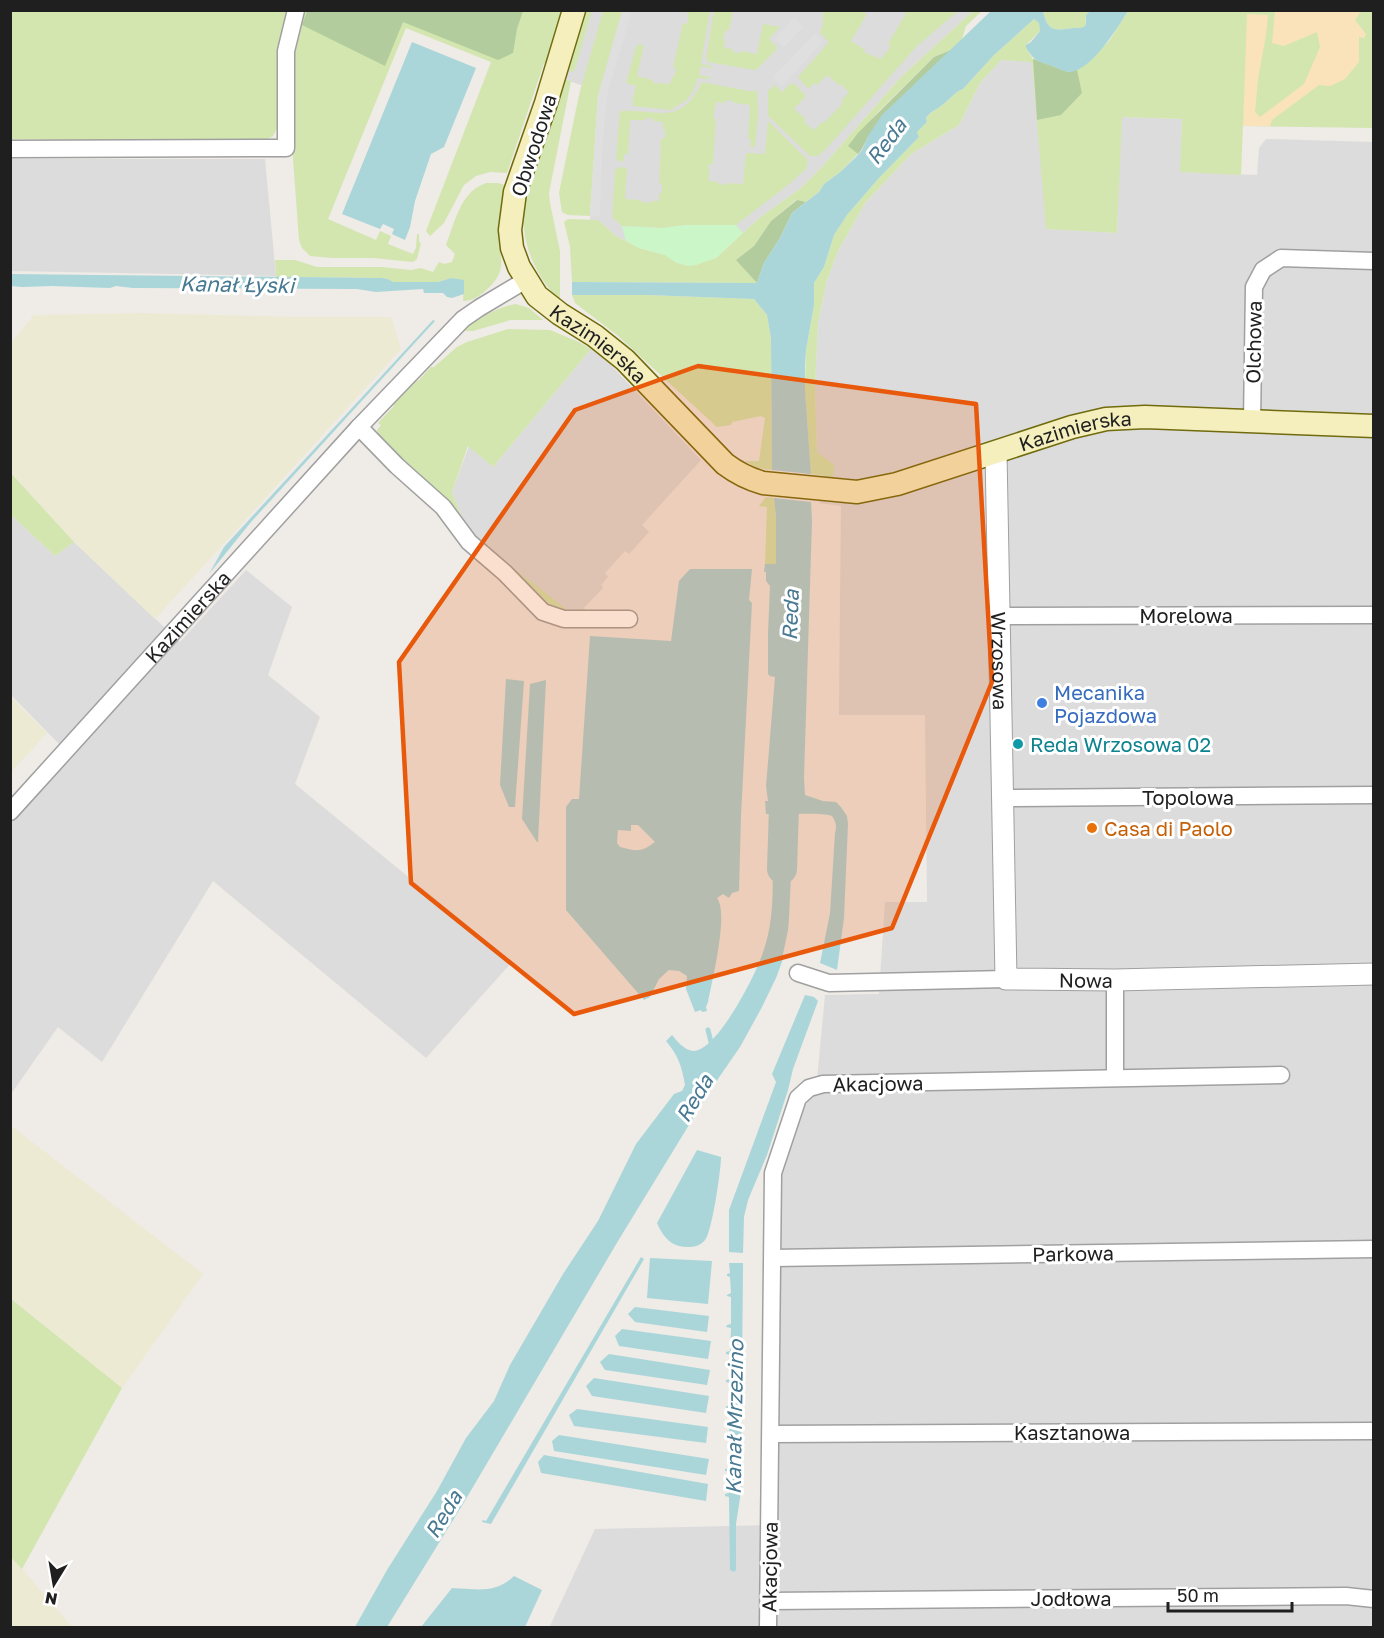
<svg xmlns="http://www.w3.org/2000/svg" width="1384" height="1638" viewBox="0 0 1384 1638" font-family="'Golos Text',sans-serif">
<rect width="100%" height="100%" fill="#efebe6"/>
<!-- residential -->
<g fill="#dddcdc">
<path d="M584 11H973L901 77 820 169 801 188 758 219 743 233 729 241 639 248 616 236 598 220H590L599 91 563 79Z"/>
<path d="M1001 60 1032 61 1047 229 1117 233 1121 117 1182 119 1181 172 1257 175 1259 148 1266 139 1373 142V1627L549 1628 595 1529 775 1525 781 1237 779 1188 782 1171 791 1143 809 1097 816 1090 825 995 879 994 885 902H927L925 715H839L841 506 819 503 824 475 817 452 815 387 818 322 827 280 838 251 865 203 911 154 959 125 980 83Z"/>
<path d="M11 159H265L276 276 11 271Z"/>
<path d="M591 349 609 363 701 460 642 525 649 532 629 554 625 551 605 573 608 577 601 585 603 588 580 612 570 613 468 533 452 492 469 446 493 467Z"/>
<path d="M11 515 55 556 74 542 180 642 246 570 292 607 268 675 320 717 295 784 512 962 426 1058 213 881 102 1062 58 1027 11 1094V806L64 749 11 695Z"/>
</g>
<!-- farmland -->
<g fill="#edead3">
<path d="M142 313 290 317H391L401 349 155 619 74 542 11 472 10 344 34 315Z"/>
<path d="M10 696 47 733 11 772H10Z"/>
<path d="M10 1125 203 1274 122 1388 11 1298Z"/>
<path d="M11 1556 72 1627H11Z"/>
</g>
<!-- grass -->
<g fill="#d3e6b0">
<path d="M11 11H288L282 119 273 136 258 144 11 139Z"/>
<path d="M302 11H565L549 64 544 63 507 173 490 172 476 176 464 185 444 223 430 236 426 231 491 62 406 28 328 219 376 240 380 231 391 236 388 244 413 254 416 248 417 234H419V242L421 243 417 259 413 262 373 258H332L310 256 302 248 299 240 292 146V51Z"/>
<path d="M584 11H592L574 72 566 69Z"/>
<path d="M603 11H622L598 96 590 216 568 215 562 212 559 193 574 119 580 91Z"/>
<path d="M688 11H710L701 64 712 66V68L701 66 699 75 710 77 709 79 698 78 693 91 688 99 671 110 633 106V98L636 86 626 83 636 47 639 44 644 46 637 76 653 80V83L670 84 672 77H674L676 68 673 67 683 23 687 24 689 15 687 14Z"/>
<path d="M714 11H733L729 31 725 30 723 39 725 40 724 48 733 49 732 52 740 53 741 51 757 54 763 24 780 27 769 39 777 47V49L757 69 754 70 708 62 706 58Z"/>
<path d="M823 11H861L867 14 851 41 865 50 864 52 881 59 891 46 888 44 907 11H958L917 46 826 149C820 155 818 157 810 156L768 116V90L771 89 775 85 782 92 790 84H795L806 96 794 109 806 119 804 122 814 130 822 122 824 123 843 103 841 101 849 92 840 84 839 85 827 75 817 85 814 83 808 89 798 77 829 42 820 33 823 24Z"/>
<path d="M973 11H982L966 26 962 39 951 50 934 57 879 111 849 146 858 154 839 173 824 184 819 192 806 202 796 200 771 221 754 246 737 260 757 283 572 282 570 247 564 222 568 219 598 220 616 236 639 248 666 255 675 262 688 266 716 258 758 219 801 188 820 169 901 77Z"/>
<path d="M1043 11H1090C1086 13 1085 19 1086 24L1084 27C1081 28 1077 28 1074 28 1055 30 1048 33 1043 11Z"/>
<path d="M1128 11H1373V128L1243 126 1241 175 1180 172 1182 119 1122 117 1117 233 1046 229 1032 62 1001 60 980 83 959 125 911 154 865 203 838 251 827 280 818 322 815 387 817 452 834 465 833 477 811 474 805 390 806 350 814 305V283L824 267 834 235 847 215 878 179 919 137 917 132 927 122 926 118C933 110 935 111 942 105 950 100 954 92 963 89L994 55 1034 19 1039 23 1040 31 1026 45V48L1033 59 1093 57 1109 41Z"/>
<path d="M563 79 571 81 549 193 550 203 560 251V301C531 272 516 230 527 190 530 176 535 163 540 150 548 126 556 103 563 79Z"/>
<path d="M702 82 749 91H757L758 113 755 147H750L751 139H748L750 105 734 103V101L726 100 725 103 716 102 713 118 716 119 713 164H709V181L718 182V184L727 185V183L743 184 746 153 765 154 768 121 807 159 808 163 805 170 783 189 736 225H685L662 228 622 226 612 217 615 170 619 167 627 168 625 199 641 200V202L650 203V201H659V193H662V184L659 183 661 139 665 138V129H663V122L654 121V119L646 118V120H630L628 154H624V161H619L616 158 620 111C660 109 680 127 702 82Z"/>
<path d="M486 183H498L508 186C504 198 500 210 499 223 495 255 514 267 484 292 478 297 472 301 463 301L464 281 451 278 438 282H392L388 279 382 278 276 277 275 260H295L317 267H382L411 270 421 268 433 272 439 262 444 264 452 262 455 254 446 245C455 222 460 192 486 183Z"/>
<path d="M572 295H647L754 299 767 315 771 339 772 470 756 468 745 461H759L765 418 761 416 732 422 731 425 717 427 617 335 575 303Z"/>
<path d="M516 304 529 308 543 320H511L473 331H466L464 329C480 318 497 307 516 304Z"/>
<path d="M508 329 550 330 579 342 591 349 493 467 468 446 452 492 468 533 570 612H580L584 608 586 611 582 615 566 616 556 613 545 607 514 576 467 534 454 514 438 496 386 449 380 439 377 430 381 425 378 423 394 406 391 403 413 380 418 381 431 367H434L457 347 467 342Z"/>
<path d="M10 472 74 542 55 556 11 515Z"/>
<path d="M766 497 774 498 776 517V565L765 564 767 507 759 506Z"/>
<path d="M10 1298 122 1388 22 1569 10 1556Z"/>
</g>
<!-- forest -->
<g fill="#b3cc9e">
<path d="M307 11V10L523 11 517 29 513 53 498 60 403 22 385 66 302 25Z"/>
<path d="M951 50C923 77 894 104 870 134 865 140 864 148 858 154L848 146 858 133 934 57Z"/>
<path d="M1033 59 1068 72 1077 70 1082 93 1061 115 1037 120Z"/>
<path d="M797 200 806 202 792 213 780 238 764 263 757 283 736 260 754 246 771 221Z"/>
</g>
<!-- sand -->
<path fill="#fae3ba" d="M1275 11H1361L1355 20 1366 34 1364 38 1359 37V62L1345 79 1330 86 1319 85 1272 120 1270 126H1243L1247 14 1268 15 1266 35 1258 79 1255 112 1260 117 1304 84 1320 47 1317 32 1284 46 1272 43Z"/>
<!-- park -->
<path fill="#cbf6c7" d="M685 225H736L743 233 716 258 696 265 688 266 675 262 665 255 639 248 626 241 622 226 662 228Z"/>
<!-- parking -->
<g fill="#dfdfdf">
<path d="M622 11H632L607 95 602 155 600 216H590L598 96Z"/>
<path d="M794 18 803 27 784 47 775 39Z"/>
<path d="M815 33 823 42 782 86 773 77Z"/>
</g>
<!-- water -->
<g fill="#aad6da" fill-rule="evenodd">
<path d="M991 11H1043C1048 33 1055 30 1074 28 1077 28 1081 28 1084 27L1086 24V15L1090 11H1128C1118 27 1091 71 1070 72 1064 72 1058 68 1052 66 1035 60 1036 62 1026 48V45L1031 42 1040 31 1039 23 1034 19 994 55 963 89C954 92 950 100 942 105 935 111 932 110 926 118L927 122 917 132 919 137 878 179 847 215 834 235 824 267 814 283V305L806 350 805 365V390L811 474 772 470 771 339 767 315 754 299 647 295H572V282L757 283 764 263 780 238 792 213 819 192 824 184 839 173 856 157 862 150 868 136 882 115Z"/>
<path d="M412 42 476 68 444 147 431 154 415 201 410 227 405 240 392 234 394 229 383 224 380 229 342 214Z"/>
<path d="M11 274 382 278 388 279 393 282H438L451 278 464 280V294L452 298 447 297 443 293H424L423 289 376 292 357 289 133 288 116 286 110 288 52 286 22 287 11 286Z"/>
<path d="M433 320 435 321 251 522 209 574 224 547Z"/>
<path d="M774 498 811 502 812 521 804 778 805 795 823 801 836 802 841 807 847 816 848 824 844 918 837 970 820 963 830 913 835 833C837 826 836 822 832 816 823 813 804 814 794 814L793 816H772V814H766L765 801H768L766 786 775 677 770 676 768 674V633L770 586 766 581V572H764L765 564H776V517Z"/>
<path d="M690 569H752L749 600 752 603 741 816 739 891 732 893 729 898 723 894 717 898C729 913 712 981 708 1002L706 1007 707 1011 702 1012 701 1010 695 1012 686 989 687 976 679 971 669 970 659 979 650 997 644 1000 566 910V807L572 799H579L590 636 671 641 679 581ZM631 825H638L655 842C641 853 636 851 620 847L617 843 618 830 631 831Z"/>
<path d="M506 679 524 681 515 807H509L500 785Z"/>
<path d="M546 680 538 842H537L522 819 530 684Z"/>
<path d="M772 828 793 829 789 919 788 930 782 959H783L776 978 762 1007 740 1047 711 1089 618 1241 463 1504 387 1627H355L387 1570 437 1491 466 1438 494 1401 510 1365 563 1274 598 1221 636 1144 674 1094 682 1091 685 1085C682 1067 678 1055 666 1041L672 1035C677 1041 684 1050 693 1051 714 1052 746 991 754 974 761 960 766 945 769 930 775 900 772 860 772 828Z"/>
<path d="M805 995 814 997 818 1001 793 1069 788 1090 767 1155 748 1200 744 1217 743 1253 729 1252V1210L776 1082 772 1074Z"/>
<path d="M697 1150 721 1157C721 1170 712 1232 705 1240 699 1248 688 1248 679 1246 669 1244 661 1233 657 1223Z"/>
<path d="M641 1257 644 1259 491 1524 482 1522 483 1520 486 1521Z"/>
<path d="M650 1258 712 1261 708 1304 647 1298Z"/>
<path d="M729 1263H743V1271L741 1464 742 1485 736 1524V1570L734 1572 730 1570 729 1497 725 1496V1494L729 1493V1472L725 1471V1469L729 1468V1439L725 1438V1436L729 1435 730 1409 726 1408V1406H730V1383L726 1382V1380L730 1379V1355L726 1354V1352L730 1351 731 1328 726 1327 727 1325 731 1324V1297L727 1296V1295L731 1293 730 1277 727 1276V1274L730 1273Z"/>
<path d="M635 1307 709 1316 707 1332 635 1322 628 1314Z"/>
<path d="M622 1329 711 1341 708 1359 619 1346 615 1336Z"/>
<path d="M609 1354 710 1370 707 1385 605 1370 600 1362Z"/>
<path d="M594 1378 709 1396 706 1413 592 1396 586 1386Z"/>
<path d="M577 1409 708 1427 706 1443 574 1426 569 1415Z"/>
<path d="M559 1435 709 1459 706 1475 554 1451 552 1441Z"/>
<path d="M544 1455 708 1484 706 1501 541 1473 538 1462Z"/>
<path d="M514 1576 542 1590 525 1627H421L452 1588C477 1589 495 1594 514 1576Z"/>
</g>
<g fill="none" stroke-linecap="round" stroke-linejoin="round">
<!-- stream -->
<path stroke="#aad6da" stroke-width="5" d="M708 1030 712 1046"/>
<!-- river -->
<path stroke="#aad6da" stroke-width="30" d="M782 869 785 776"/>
<defs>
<g id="minor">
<path d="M10 149 286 148V51L296 10"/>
<path d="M1252 422 1254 287 1263 270 1281 258 1374 261"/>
<path d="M359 427 397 466 443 507 469 542 505 573 543 612 564 619H629"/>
<path d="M999 616 1374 615"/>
<path d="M1003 798 1374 795"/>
<path id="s1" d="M10 812 359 427 463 319 479 308 526 280"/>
<path d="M798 973 829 983 1006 979"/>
<path d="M1115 980V1077"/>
<path d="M773 1258 1374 1249"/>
<path d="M771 1434 1374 1431"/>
<path d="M769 1601 1346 1596 1374 1599"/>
<path d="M768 1628 773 1173 798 1098 809 1088 823 1084 1281 1075"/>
</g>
<g id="tertiary">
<path id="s2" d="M996 453 1006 979 1115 980 1374 974"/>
</g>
<g id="secondary">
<path id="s3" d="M574 10 546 103 515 192 510 230 512 248 519 267 537 296 560 314 595 336 625 360 725 464C737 473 749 479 763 483L857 492 897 484 1072 427 1106 419 1145 417 1374 426"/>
</g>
</defs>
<!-- minor casing -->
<use href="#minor" stroke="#a0a0a0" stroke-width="19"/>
<!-- tertiary casing -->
<use href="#tertiary" stroke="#a0a0a0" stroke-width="23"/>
<!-- secondary casing -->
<use href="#secondary" stroke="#706b0d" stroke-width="25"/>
<!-- minor -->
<use href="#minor" stroke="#fff" stroke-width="16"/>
<!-- tertiary -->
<use href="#tertiary" stroke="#fff" stroke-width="21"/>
<!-- secondary -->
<use href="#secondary" stroke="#f5efbe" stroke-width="22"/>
</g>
<!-- marked area -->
<path fill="#e8590c" fill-opacity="0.2" stroke="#e8590c" stroke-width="4.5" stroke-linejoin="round" d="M698 366 976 404 992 682 892 928 574 1014 411 883 399 662 575 410Z"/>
<!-- markers -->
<circle fill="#3f7fe0" stroke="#fff" stroke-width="2" cx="1042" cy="703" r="6"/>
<circle fill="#0f9aa8" stroke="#fff" stroke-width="2" cx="1018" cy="744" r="6"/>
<circle fill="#e8710a" stroke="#fff" stroke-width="2" cx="1092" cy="828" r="6"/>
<g text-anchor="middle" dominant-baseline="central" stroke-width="6" stroke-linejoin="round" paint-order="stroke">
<!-- street labels -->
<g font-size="20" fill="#1f1f1f" stroke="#fff">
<text transform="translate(533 145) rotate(-72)">Obwodowa</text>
<text transform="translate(1253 342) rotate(-89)">Olchowa</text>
<text stroke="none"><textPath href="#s3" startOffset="380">Kazimierska</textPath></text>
<text stroke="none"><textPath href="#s3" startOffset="920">Kazimierska</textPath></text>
<text x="1186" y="615">Morelowa</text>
<text stroke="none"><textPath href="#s1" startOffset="264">Kazimierska</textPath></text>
<text stroke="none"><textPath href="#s2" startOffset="208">Wrzosowa</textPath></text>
<text x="1188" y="797">Topolowa</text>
<text stroke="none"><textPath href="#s2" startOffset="606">Nowa</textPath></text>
<text transform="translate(878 1083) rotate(-1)">Akacjowa</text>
<text transform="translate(1073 1253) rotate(-1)">Parkowa</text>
<text x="1072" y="1432">Kasztanowa</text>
<text transform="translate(769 1567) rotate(-89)">Akacjowa</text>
<text x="1071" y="1598">Jodłowa</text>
</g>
<!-- shop labels -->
<g font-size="20" fill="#366cbe" stroke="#fff" text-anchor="start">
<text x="1054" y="692">Mecanika<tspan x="1054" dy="23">Pojazdowa</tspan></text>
</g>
<!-- culture labels -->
<g font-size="20" fill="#0d838f" stroke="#fff" text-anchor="start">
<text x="1030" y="744">Reda Wrzosowa 02</text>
</g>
<!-- food labels -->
<g font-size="20" fill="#c56008" stroke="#fff" text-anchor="start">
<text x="1104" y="828">Casa di Paolo</text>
</g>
<!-- water labels -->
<g font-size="21" font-style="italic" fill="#487992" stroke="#fff">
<text transform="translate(886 141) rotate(-53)">Reda</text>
<text transform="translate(237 284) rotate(1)">Kanał Łyski</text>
<text transform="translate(790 615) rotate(-88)">Reda</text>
<text transform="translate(694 1098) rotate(-59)">Reda</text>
<text transform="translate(734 1417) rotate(-89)">Kanał Mrzezino</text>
<text transform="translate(443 1514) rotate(-59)">Reda</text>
</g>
</g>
<!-- border -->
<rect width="1384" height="1638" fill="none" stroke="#1f1f1f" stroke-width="24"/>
<!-- north arrow -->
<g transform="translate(54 1584) rotate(191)" stroke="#ffffff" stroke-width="4.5" paint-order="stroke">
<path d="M0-4.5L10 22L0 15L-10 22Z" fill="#1f1f1f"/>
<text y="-9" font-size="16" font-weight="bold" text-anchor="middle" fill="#1f1f1f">N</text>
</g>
<!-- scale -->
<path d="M1168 1602v9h124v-9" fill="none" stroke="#1f1f1f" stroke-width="3"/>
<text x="1177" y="1602" font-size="18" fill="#1f1f1f" stroke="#ffffff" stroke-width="4.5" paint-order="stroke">50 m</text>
</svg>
